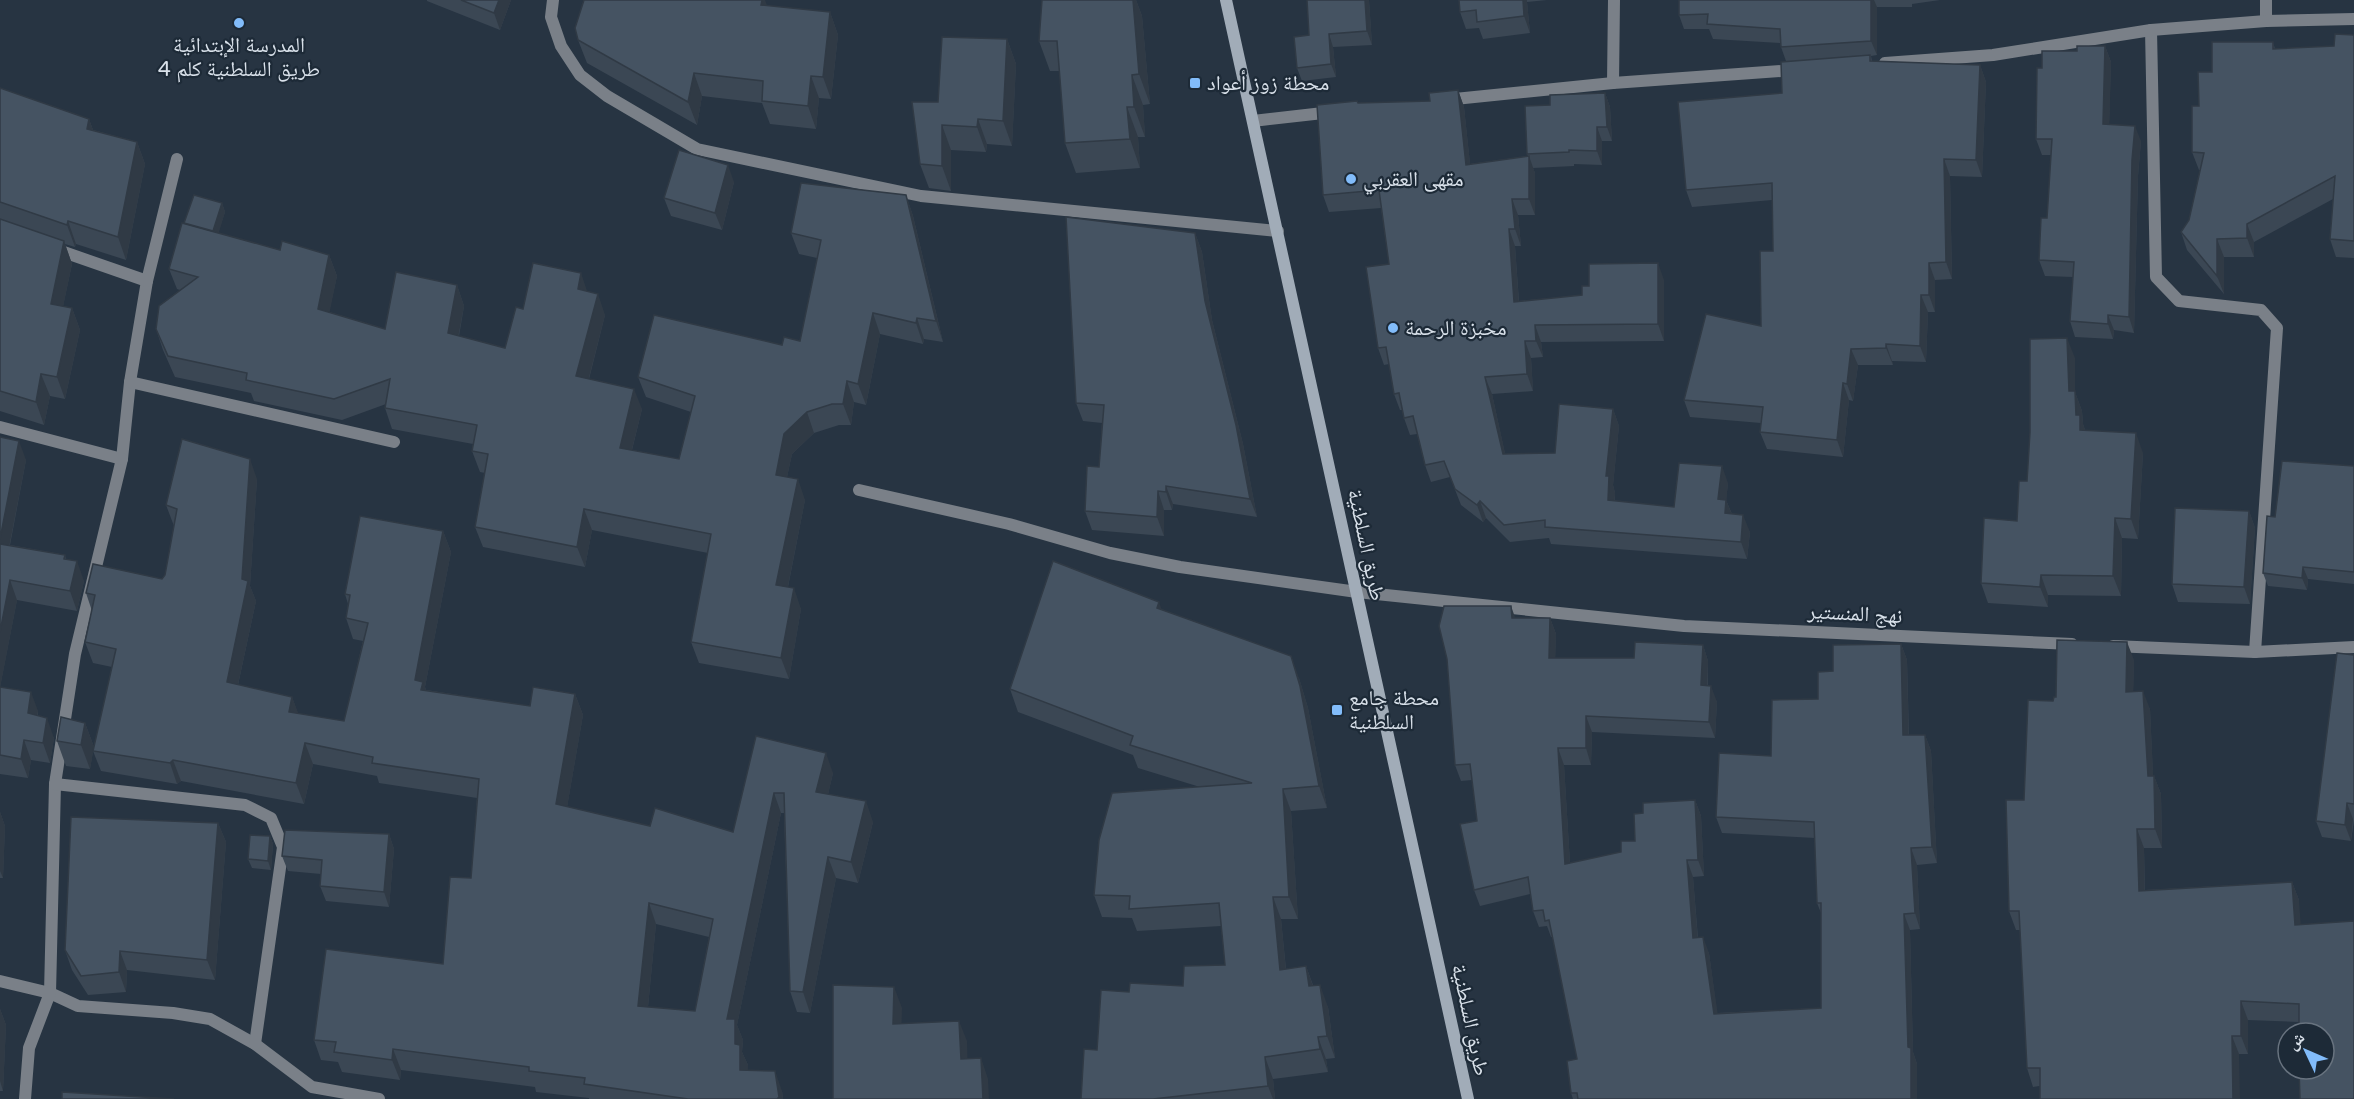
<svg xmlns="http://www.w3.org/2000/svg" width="2354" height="1099" viewBox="0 0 2354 1099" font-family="'Varela Round','Noto Naskh Arabic',sans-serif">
<rect width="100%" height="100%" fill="#273442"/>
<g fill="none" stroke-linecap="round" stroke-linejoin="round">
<!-- street -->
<g stroke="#7a8088" stroke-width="12">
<path d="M553 0 551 17 561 46 580 75 607 96 697 149 921 196 1278 231"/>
<path d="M2266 0V21"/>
<path d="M2151 30 2156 277 2179 301 2261 310 2277 328 2255 652"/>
<path d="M1885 63 1993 55 2151 30 2266 21 2354 19"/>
<path d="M1613 83 1614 0"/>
<path d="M1445 100 1613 83 1795 70"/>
<path d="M1253 121 1332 112"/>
<path d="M177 159 147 281 130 382 122 459 75 654 55 784 50 993 78 1006 173 1013 210 1019 255 1044 312 1087 379 1099"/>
<path d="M55 249 147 281"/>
<path d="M130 382 394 442"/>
<path d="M0 427 122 459"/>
<path d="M859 490 1009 524 1110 553 1180 567 1357 592 1684 626 2072 644"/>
<path d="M2113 646 2255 652 2354 647"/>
<path d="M55 784 245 805 271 818 283 847 255 1044"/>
<path d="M0 981 50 993 29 1048 25 1099"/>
</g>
<!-- secondary -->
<path stroke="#a1acb8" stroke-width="12" d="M1226 0 1468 1099"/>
</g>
<!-- wall -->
<g fill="#3b4754" fill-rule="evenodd">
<path d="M427 0H511L500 30 427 1Z"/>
<path d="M1042 0H1136L1142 16 1150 104 1143 105 1145 137H1138L1140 168 1076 173 1065 143 1060 71H1050L1039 41Z"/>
<path d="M1307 0H1369L1372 45 1333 47 1336 77 1302 81 1297 68 1309 35Z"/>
<path d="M1459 0H1547L1527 2 1530 33 1483 39 1479 28 1466 29 1460 12Z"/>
<path d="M1679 0H1940L1912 4V7H1877V55L1871 56 1872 61 1980 65 1986 82 1982 177 1950 176 1952 279 1935 280V312H1928L1926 362 1892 361 1893 365H1858L1853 401 1849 400 1843 457 1767 449 1760 432 1761 423 1690 417 1684 400 1761 326 1773 251 1772 200 1692 207 1686 190 1782 93 1786 61 1781 47 1780 43 1713 39 1709 29H1684L1679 15Z"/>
<path d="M767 6 830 12 838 35 831 99 819 98 816 129 770 124 762 103 702 96 697 125 587 63 578 40Z"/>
<path d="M2354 35V258L2336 257 2330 239 2333 199 2254 242V257H2224V294L2187 250 2181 232 2189 220 2200 170H2199L2192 152 2199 106 2212 72 2273 42 2275 49 2334 46Z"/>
<path d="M1007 39 1016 64 1012 146 987 144 986 152 951 150V191L929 188 920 164 938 102Z"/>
<path d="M2105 46 2111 62 2109 124 2141 141 2138 176 2134 333 2114 330 2113 339 2075 337 2070 321 2073 277 2045 276 2039 260 2047 218 2051 155H2042L2036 139 2077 51Z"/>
<path d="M0 88 89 119 93 130 137 142 145 164 126 260 76 244 75 247 65 244 72 264 63 306 72 308 80 330 65 399 50 396 44 425 0 411Z"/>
<path d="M1458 90 1464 107 1470 164 1528 156 1527 154 1550 105 1605 93 1610 107 1612 141H1602V165L1574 164V166L1533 168 1535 173V215H1518L1521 246H1515L1519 301 1582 295 1664 280V341L1541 342 1543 357 1531 358 1533 391 1492 394 1505 454 1555 453 1613 409 1619 426 1613 485 1615 493V501L1674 507 1728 483 1726 500 1732 514 1750 532 1747 559 1551 544 1549 538 1510 542 1486 518 1483 522 1461 505 1450 477 1431 482 1425 465 1417 434 1410 435 1404 418 1402 410H1400L1394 394 1389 364 1384 365 1378 348 1389 264 1381 208 1329 212 1323 195 1357 101 1358 103 1430 101Z"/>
<path d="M734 182 722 230 671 216 664 198Z"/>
<path d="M906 195 913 216 943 342 924 339 923 344 880 334 866 405 854 402 851 425H839L814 433 792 454 787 477 805 500 788 587 801 609 789 679 699 663 691 642 708 553 592 530 585 567 483 547 475 527 485 473 480 472 472 451 473 444 392 429 385 408 386 404 342 420 254 401 251 393 175 377 163 350 156 329 180 290 177 289 169 269 184 223 222 203 225 212 218 233 280 250 329 255 337 276 329 312 385 329 457 285 464 306 459 336 505 348 523 309 587 291 605 315 589 379 642 409 632 450 679 459 691 412 646 397 638 377 800 341 817 258 799 254 791 233Z"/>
<path d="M1195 233 1202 252 1212 320 1243 444 1257 517 1173 504 1172 510H1164V536L1092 530 1085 511 1099 467 1102 423 1083 421 1076 403Z"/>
<path d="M2075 358V392L2082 411 2083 424 2085 430 2143 453 2138 539 2122 538 2121 596 2048 595V607L1988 603 1981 583 2017 521 2027 481 2030 432Z"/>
<path d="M0 437 26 460 10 545 65 555 66 559 84 581 77 611 17 600 0 687 38 711V716L54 738 50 763 31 760 28 778 0 774Z"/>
<path d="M2354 466V584L2308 579 2307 590 2268 586 2263 573 2275 517Z"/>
<path d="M257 479 250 586 256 601 238 685 292 697 298 714 344 721 363 641 353 639 346 618 348 604 345 594 443 531 451 552 425 687 426 690 530 706 575 694 583 715 567 807 650 826 733 832 756 736 833 773 828 794 873 822 858 883 836 878 810 1013 797 1012 790 991 784 813H781L737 1025 743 1040 742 1052 748 1065 747 1070 782 1091 783 1099H589V1098L536 1092 535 1087 401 1070 400 1080 342 1072 338 1062 321 1060 314 1040 443 964 471 878 477 798 379 783 377 776 313 764 304 804 181 781 177 784 101 771 93 751 90 769 66 766 57 741 85 723 94 747 112 667 93 663 85 642 92 611 86 593 162 579 165 575 174 526 166 505ZM656 924 709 937 695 1011 648 1007Z"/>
<path d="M2249 511 2255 528 2250 604 2178 602 2172 584Z"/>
<path d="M1162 610 1299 678 1308 708 1327 808 1291 811 1298 919H1281L1286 969 1306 966 1313 985 1328 1007 1335 1058 1326 1059 1328 1072 1273 1079 1275 1099H1081L1097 1050 1129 992 1183 986 1225 965 1221 926 1137 931 1132 918 1102 917 1094 895 1200 787 1138 768 1133 755 1018 712 1010 689Z"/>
<path d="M1516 618H1550L1556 634 1555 658H1634L1703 645 1708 661V686L1717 702 1715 738 1592 732 1591 765H1564L1570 863 1621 852 1635 841 1643 813 1695 800 1701 816 1704 876 1693 877 1698 938 1709 953 1717 1013 1821 1008V913L1817 903 1815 838 1722 833 1716 817 1771 756 1818 699 1833 671 1901 644 1907 660 1909 735H1925L1931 751 1937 863 1917 865 1920 929 1910 930 1913 1052 1917 1064V1099H1573L1571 1093 1577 1059 1553 937H1551L1547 926 1539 927 1533 911 1530 894 1480 906 1474 890 1477 821 1472 780 1461 781 1455 765 1447 659Z"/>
<path d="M2354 655V820L2351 841 2322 837 2316 821Z"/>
<path d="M2134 660 2133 691 2150 709 2153 776H2154L2161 794 2162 848H2144L2145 890 2292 882 2299 900V1022L2248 1020V1054H2239L2033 1087 2027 1068 2020 930H2016L2009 911 2024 800 2053 701 2056 697Z"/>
<path d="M0 812 5 826 3 878H0Z"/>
<path d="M218 823 226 842 215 980 127 970 126 992 88 995 72 970 65 950Z"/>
<path d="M389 834 394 849 389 907 326 901 320 886 321 874 288 871 282 856Z"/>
<path d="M270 836 273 844 271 870 252 868 248 859Z"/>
<path d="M0 1009 6 1025 3 1091H0Z"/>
</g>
<!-- shaded-wall -->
<g fill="#303a45">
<path d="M499 0H511L500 30 494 13Z"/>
<path d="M762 0H765L771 16 761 5Z"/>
<path d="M1129 0H1136L1142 16 1150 104 1139 74Z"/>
<path d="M1365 0H1369L1372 45 1367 31Z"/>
<path d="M1523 0H1527V2L1530 33 1524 16Z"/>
<path d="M1871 0H1874L1877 7V55L1871 41Z"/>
<path d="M830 12 838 35 831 99 823 77Z"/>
<path d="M1329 34 1333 47 1336 77 1331 64Z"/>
<path d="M1007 39 1016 64 1012 146 1003 121Z"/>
<path d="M2105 46 2111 62 2109 140 2103 124Z"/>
<path d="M1980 65 1986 82 1982 177 1976 160Z"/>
<path d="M694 73 702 96 697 125 688 102Z"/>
<path d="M1132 75 1143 105 1145 137 1134 107Z"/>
<path d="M811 76 819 98 816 129 808 106Z"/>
<path d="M1458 90 1464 107 1472 182 1466 165Z"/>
<path d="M1605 93 1610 107 1612 141 1607 127Z"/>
<path d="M1127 107 1138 137 1140 168 1130 139Z"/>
<path d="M89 119 97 142 87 129Z"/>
<path d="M978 119 987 144 986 152 977 127Z"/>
<path d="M942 125 951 150V191L942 166Z"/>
<path d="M2135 126 2141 141 2138 176 2134 333 2129 317 2132 160Z"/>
<path d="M1597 127 1602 141V165L1597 151Z"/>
<path d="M137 142 145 164 126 260 118 237Z"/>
<path d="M1529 156 1535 173V215L1529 199Z"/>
<path d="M1944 159 1950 176 1952 279 1946 262Z"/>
<path d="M728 165 734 182 722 230 715 213Z"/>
<path d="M906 195 913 216 943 342 936 321Z"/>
<path d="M1512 199 1518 215 1521 246 1515 229Z"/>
<path d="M222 203 225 212 216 242 212 233Z"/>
<path d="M68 221 76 244 75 247 67 225Z"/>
<path d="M2247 224 2254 242V257L2247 238Z"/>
<path d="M1509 229 1515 246 1520 319 1514 302Z"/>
<path d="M1195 233 1202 252 1212 320 1243 444 1257 517 1250 499 1205 301Z"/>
<path d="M2217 239 2224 257V294L2217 276Z"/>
<path d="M64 241 72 264 59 326 51 304Z"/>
<path d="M329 255 337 276 326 330 318 309Z"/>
<path d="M1658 263 1664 280V341L1658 324Z"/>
<path d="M1929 263 1935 280V312L1929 295Z"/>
<path d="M581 273 588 294 578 289Z"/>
<path d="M457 285 464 306 455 354 448 333Z"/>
<path d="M598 294 605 315 584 397 576 376Z"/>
<path d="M1921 295 1928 312 1926 362 1920 346Z"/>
<path d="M72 308 80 330 65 399 57 377Z"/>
<path d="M873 313 880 334 866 405 858 384Z"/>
<path d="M2108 315 2114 330 2113 339 2108 324Z"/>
<path d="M917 318 924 339 923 344 916 323Z"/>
<path d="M1535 325 1541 342 1543 357 1536 341Z"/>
<path d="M2067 338 2075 358V392L2082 411 2083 424 2087 436 2080 430 2069 391Z"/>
<path d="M1525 341 1531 358 1533 391 1527 374Z"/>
<path d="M1886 344 1892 361 1893 365 1886 348Z"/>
<path d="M1851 349 1858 365 1853 401 1847 384Z"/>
<path d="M41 374 50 396 44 425 36 402Z"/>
<path d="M1485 377 1492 394 1509 471 1503 454Z"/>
<path d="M847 381 854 402 851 425 843 404Z"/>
<path d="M1843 383 1849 400 1843 457 1837 440Z"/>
<path d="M634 389 642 409 627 469 620 448Z"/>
<path d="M1613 409 1619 426 1613 485 1615 493 1614 517 1608 500 1606 476Z"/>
<path d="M807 412 814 433 792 454 783 495 776 475 784 434Z"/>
<path d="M2136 433 2143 453 2138 539 2131 519Z"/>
<path d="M19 441 26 460 6 563 0 546V539Z"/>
<path d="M250 459 257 479 250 586 256 601 234 703 227 682 242 579Z"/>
<path d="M1722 466 1728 483 1725 516 1718 499Z"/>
<path d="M798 479 805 500 784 606 776 585Z"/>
<path d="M1166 486 1173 504 1172 510 1166 492Z"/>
<path d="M1158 491 1164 510V536L1157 517Z"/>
<path d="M1726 500 1733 517 1725 513Z"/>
<path d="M1480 501 1486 518 1483 522 1477 505Z"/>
<path d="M584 509 592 530 585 567 577 547Z"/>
<path d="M2249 511 2255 528 2250 604 2244 587Z"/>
<path d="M1743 515 1750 532 1747 559 1741 542Z"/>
<path d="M2115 518 2122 538 2121 596 2113 576Z"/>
<path d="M443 531 451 552 425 687 430 703 415 680Z"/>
<path d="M77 561 84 581 77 611 70 591Z"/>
<path d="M2303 567 2308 579 2307 590 2302 578Z"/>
<path d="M2041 575 2048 595V607L2040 587Z"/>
<path d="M10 580 17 600 0 688V632Z"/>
<path d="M794 588 801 609 789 679 781 658Z"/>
<path d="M1159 602 1167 625 1157 608Z"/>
<path d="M1511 606 1517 623 1512 618Z"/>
<path d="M1550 618 1556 634 1555 675 1549 658Z"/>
<path d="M2127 642 2134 660 2133 710 2126 692Z"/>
<path d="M1901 644 1907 660 1909 751 1903 735Z"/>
<path d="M1703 645 1708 661 1707 701 1701 685Z"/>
<path d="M1291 656 1299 678 1308 708 1327 808 1319 786Z"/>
<path d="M1711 686 1717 702 1715 738 1709 722Z"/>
<path d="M2143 691 2150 709 2154 794 2148 776Z"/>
<path d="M31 692 38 711 35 733 28 713Z"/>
<path d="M575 694 583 715 564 825 556 804Z"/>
<path d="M292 697 300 718 289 712Z"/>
<path d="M1586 716 1592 732 1591 765 1586 748Z"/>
<path d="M47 718 54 738 50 763 43 743Z"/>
<path d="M85 723 94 747 90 769 81 745Z"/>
<path d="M1925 735 1931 751 1937 863 1932 847Z"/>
<path d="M24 740 31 760 28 778 21 759Z"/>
<path d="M305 743 313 764 304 804 296 783Z"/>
<path d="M1558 748 1564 765 1571 880 1565 864Z"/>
<path d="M826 753 833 773 824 812 816 792Z"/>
<path d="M173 760 181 781 177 784 170 763Z"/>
<path d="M2154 776 2161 794 2162 848 2155 829Z"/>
<path d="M1283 789 1291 811 1298 919 1289 897Z"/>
<path d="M774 793 781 813 737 1025 743 1040 742 1052 748 1065 747 1091 740 1070 727 1019Z"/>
<path d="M1695 800 1701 816 1704 876 1698 860Z"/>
<path d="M866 801 873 822 858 883 851 862Z"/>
<path d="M2347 803 2353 819 2351 841 2345 825Z"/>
<path d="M0 812 5 826 3 878 0 871Z"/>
<path d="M218 823 226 842 215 980 207 960Z"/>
<path d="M2137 829 2144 848 2145 909 2139 891Z"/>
<path d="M389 834 394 849 389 907 384 892Z"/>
<path d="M270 836 273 844 271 870 268 861Z"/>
<path d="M1911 848 1917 865 1920 929 1915 913Z"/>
<path d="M828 857 836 878 810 1013 803 992Z"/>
<path d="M1687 860 1693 877 1699 955 1693 938Z"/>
<path d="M2292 882 2299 900 2302 943 2295 925Z"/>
<path d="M1273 897 1281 919 1288 992 1280 970Z"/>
<path d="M649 903 656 924 646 1027 638 1006Z"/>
<path d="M1904 914 1910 930 1913 1052 1917 1064V1099H1911L1908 1047Z"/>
<path d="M1703 937 1709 953 1720 1030 1714 1014Z"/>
<path d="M120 951 127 970 126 992 119 972Z"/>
<path d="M1306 966 1314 989 1309 986Z"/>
<path d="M1320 985 1328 1007 1335 1058 1327 1036Z"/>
<path d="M894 987 902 1008 901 1044 893 1024Z"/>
<path d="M2241 1001 2248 1020V1054L2241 1036Z"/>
<path d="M0 1009 6 1025 3 1091 0 1081Z"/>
<path d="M959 1021 967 1041 968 1080 961 1059Z"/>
<path d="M2232 1036 2239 1054 2240 1099H2233Z"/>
<path d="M1318 1037 1326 1059 1328 1072 1320 1049Z"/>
<path d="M393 1049 401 1070 400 1080 392 1060Z"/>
<path d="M1265 1057 1273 1079 1275 1099H1273L1268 1086Z"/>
<path d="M981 1058 988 1079 989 1099H983Z"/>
<path d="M775 1071 782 1091 783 1099H777Z"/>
</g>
<!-- building -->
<g fill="#455362" stroke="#303a45" stroke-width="1.5" fill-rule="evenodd">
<path d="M461 0H499L494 13Z"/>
<path d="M584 0H762L761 5 830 12 823 77 811 76 808 106 762 101 763 81 694 73 688 102 578 40 575 28Z"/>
<path d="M1042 0H1133L1139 74 1132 75 1134 107H1127L1130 139 1065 143 1057 41H1039Z"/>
<path d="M1307 0H1365L1367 31 1329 34 1331 64 1297 68 1294 37 1309 35Z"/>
<path d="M1459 0H1523L1524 16 1477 22 1476 10 1460 12Z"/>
<path d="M1679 0H1871V41L1781 47 1780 29 1707 24 1708 14 1679 15Z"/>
<path d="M2335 34 2354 35V241L2330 239 2335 176 2247 224V238L2217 239V276L2181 232 2189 220 2204 153 2192 152V106H2199L2198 72H2212V42H2273V49L2334 46Z"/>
<path d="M942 37 1007 39 1003 121 978 119 977 127 942 125V166L920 164 912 102H938Z"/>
<path d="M2077 46H2105L2103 124 2135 126 2132 160 2129 317 2108 315V324L2070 321 2074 262 2039 260 2041 218H2047L2052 139H2036L2037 68H2042V51H2077Z"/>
<path d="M1870 55V61L1980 65 1976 160 1944 159 1946 262 1929 263V295H1921L1920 346 1886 344V348L1851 349 1847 384 1843 383 1837 440 1760 432 1763 407 1684 400 1706 314 1761 326 1760 251H1773L1772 183 1686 190 1678 102 1782 93 1781 62Z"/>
<path d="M0 88 89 119 87 129 137 142 118 237 68 221 67 225 0 202Z"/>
<path d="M1458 90 1466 165 1529 156V199H1512L1515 229H1509L1514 302 1582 295V286H1589V264L1658 263V324L1535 325 1536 341H1525L1527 374 1485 377 1503 454 1555 453 1559 404 1613 409 1606 476H1609L1608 500 1674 507 1679 463 1722 466 1718 499 1726 500 1725 513 1743 515 1741 542 1545 527V520L1504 525 1480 501 1477 505 1455 489 1444 461 1425 465 1413 416 1404 418 1399 393 1394 394 1386 347 1378 348 1366 267 1389 264 1379 190 1323 195 1317 105 1357 101 1358 103 1430 101 1429 93Z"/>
<path d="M1605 93 1607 127H1597V151L1569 150V152L1527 154 1525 106 1550 105V95Z"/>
<path d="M679 150 728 165 715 213 664 198Z"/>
<path d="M801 183 906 195 936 321 917 318 916 323 873 313 858 384 847 381 843 404H832L807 412 784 434 776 475 798 479 776 585 794 588 781 658 691 642 711 534 584 509 577 547 475 527 488 454 472 451 477 425 385 408 390 379 334 399 246 380 247 373 168 356 156 329 159 306 198 277 169 269 182 223 280 250 282 241 329 255 318 309 385 329 396 272 457 285 448 333 505 348 516 307 523 309 533 263 581 273 578 289 598 294 576 376 634 389 620 448 679 459 695 396 638 377 654 315 782 345 784 337 800 341 821 240 791 233Z"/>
<path d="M194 195 222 203 213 231 184 223Z"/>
<path d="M1066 217 1195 233 1205 301 1236 425 1250 499 1166 486V492L1158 491 1157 517 1085 511 1087 466 1099 467 1104 405 1076 403Z"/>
<path d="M0 219 64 241 51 304 72 308 57 377 41 374 36 402 0 391Z"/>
<path d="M2067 338 2069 391H2075L2076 415H2080V430L2136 433 2131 519 2115 518 2113 576 2041 575 2040 587 1981 583 1984 518 2017 521 2019 481H2027L2030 432V339Z"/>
<path d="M0 437 19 441 0 539Z"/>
<path d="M182 439 250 459 242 579 248 581 227 682 292 697 289 712 344 721 368 623 346 618 350 595 345 594 360 516 443 531 415 680 423 682 421 690 530 706 533 687 575 694 556 804 650 826 655 808 733 832 756 736 826 753 816 792 866 801 851 862 828 857 803 992 790 991 784 793H774L727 1019H735V1044L740 1045V1070L775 1071 779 1097 777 1099H688L584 1084 585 1078 529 1071V1067L393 1049 392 1060 334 1052 336 1042 314 1040 326 949 443 964 450 877 471 878 479 779 372 763 373 757 305 743 296 783 173 760 170 763 93 751 116 649 85 642 95 595 86 593 93 564 162 579 165 575 177 509 166 505ZM649 903 713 919 695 1011 638 1006Z"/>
<path d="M2282 461 2354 466V572L2303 567 2302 578 2263 573 2267 516 2275 517Z"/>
<path d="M2175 508 2249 511 2244 587 2172 584Z"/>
<path d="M0 544 65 555 64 559 77 561 70 591 10 580 0 632Z"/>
<path d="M1053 561 1159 602 1157 608 1291 656 1300 686 1319 786 1283 789 1289 897H1273L1280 970 1306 966 1309 986 1320 985 1327 1036 1318 1037 1320 1049 1265 1057 1268 1086 1153 1099H1081L1084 1049 1097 1050 1101 990 1129 992 1130 983 1183 986 1184 966 1225 965 1219 903 1129 909 1130 896 1094 895 1099 840 1112 793 1252 783 1130 745 1133 736 1010 689Z"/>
<path d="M1444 606H1511L1512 618H1550L1549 658H1634L1635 642 1703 645 1701 685 1711 686 1709 722 1586 716V748H1558L1565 864 1621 852V841H1635L1634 814 1643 813V803L1695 800 1698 860H1687L1693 938 1703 937 1714 1014 1821 1008V903H1817L1814 822 1716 817 1719 753 1771 756 1772 700 1818 699V672L1833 671V645L1901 644 1903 735H1925L1932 847 1911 848 1915 913 1904 914 1908 1047 1911 1048V1099H1578L1577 1093H1571L1567 1061 1577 1059 1549 920 1545 921 1543 910 1533 911 1528 877 1474 890 1460 824 1477 821 1470 764 1455 765 1447 659 1439 626Z"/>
<path d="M2057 640 2127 642 2126 692 2143 691 2148 776H2154L2155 829H2137L2139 891 2292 882 2295 925 2354 921V1099H2300L2299 1069H2324V1033H2299V1004L2241 1001V1036H2232L2233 1099H2040V1068H2027L2019 911H2009L2006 800H2024L2028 700 2053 701 2054 697H2056Z"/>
<path d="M2337 653 2354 655V804L2347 803 2345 825 2316 821Z"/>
<path d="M0 687 31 692 28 713 47 718 43 743 24 740 21 759 0 755Z"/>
<path d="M61 717 85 723 81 745 57 741Z"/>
<path d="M71 817 218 823 207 960 120 951 119 972 81 976 65 950Z"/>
<path d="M285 830 389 834 384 892 320 886 322 860 282 856Z"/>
<path d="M250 835 270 836 268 861 248 859Z"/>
<path d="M833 985 894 987 893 1024 959 1021 961 1059 981 1058 983 1099H833Z"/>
<path d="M62 1092 174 1099H62Z"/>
</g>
<!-- markers -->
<g fill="#82bcfa" stroke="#1d2a37" stroke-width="2">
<circle cx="239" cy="23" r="6"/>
<rect x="1189" y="77" width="12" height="12" rx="3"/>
<circle cx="1351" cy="179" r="6"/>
<circle cx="1393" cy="328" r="6"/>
<rect x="1331" y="704" width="12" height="12" rx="3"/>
</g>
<g text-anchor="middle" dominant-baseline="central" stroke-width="4.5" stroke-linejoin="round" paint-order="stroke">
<!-- poi labels -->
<g font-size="21" fill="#d9e1ea" stroke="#1d2a37" text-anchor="start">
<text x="239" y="45" text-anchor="middle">المدرسة الإبتدائية<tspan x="239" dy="24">طريق السلطنية كلم 4</tspan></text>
<text x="1207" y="83">محطة زوز أعواد</text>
<text x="1363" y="179">مقهى العقربي</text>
<text x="1405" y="328">مخبزة الرحمة</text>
<text x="1349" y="698">محطة جامع<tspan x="1349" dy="24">السلطنية</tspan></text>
</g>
<!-- street labels -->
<g font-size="21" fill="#d9e1ea" stroke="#1d2a37">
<text transform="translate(1366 545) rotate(78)">طريق السلطنية</text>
<text transform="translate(1855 614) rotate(3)">نهج المنستير</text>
<text transform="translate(1470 1020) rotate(78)">طريق السلطنية</text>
</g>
</g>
<!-- north arrow -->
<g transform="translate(2306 1051) rotate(314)"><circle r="28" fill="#1d2a37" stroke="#68737f" stroke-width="1.5"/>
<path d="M0-4.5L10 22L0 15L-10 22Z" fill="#82bcfa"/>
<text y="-9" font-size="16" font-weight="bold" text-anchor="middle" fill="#d9e1ea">ش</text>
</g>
</svg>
